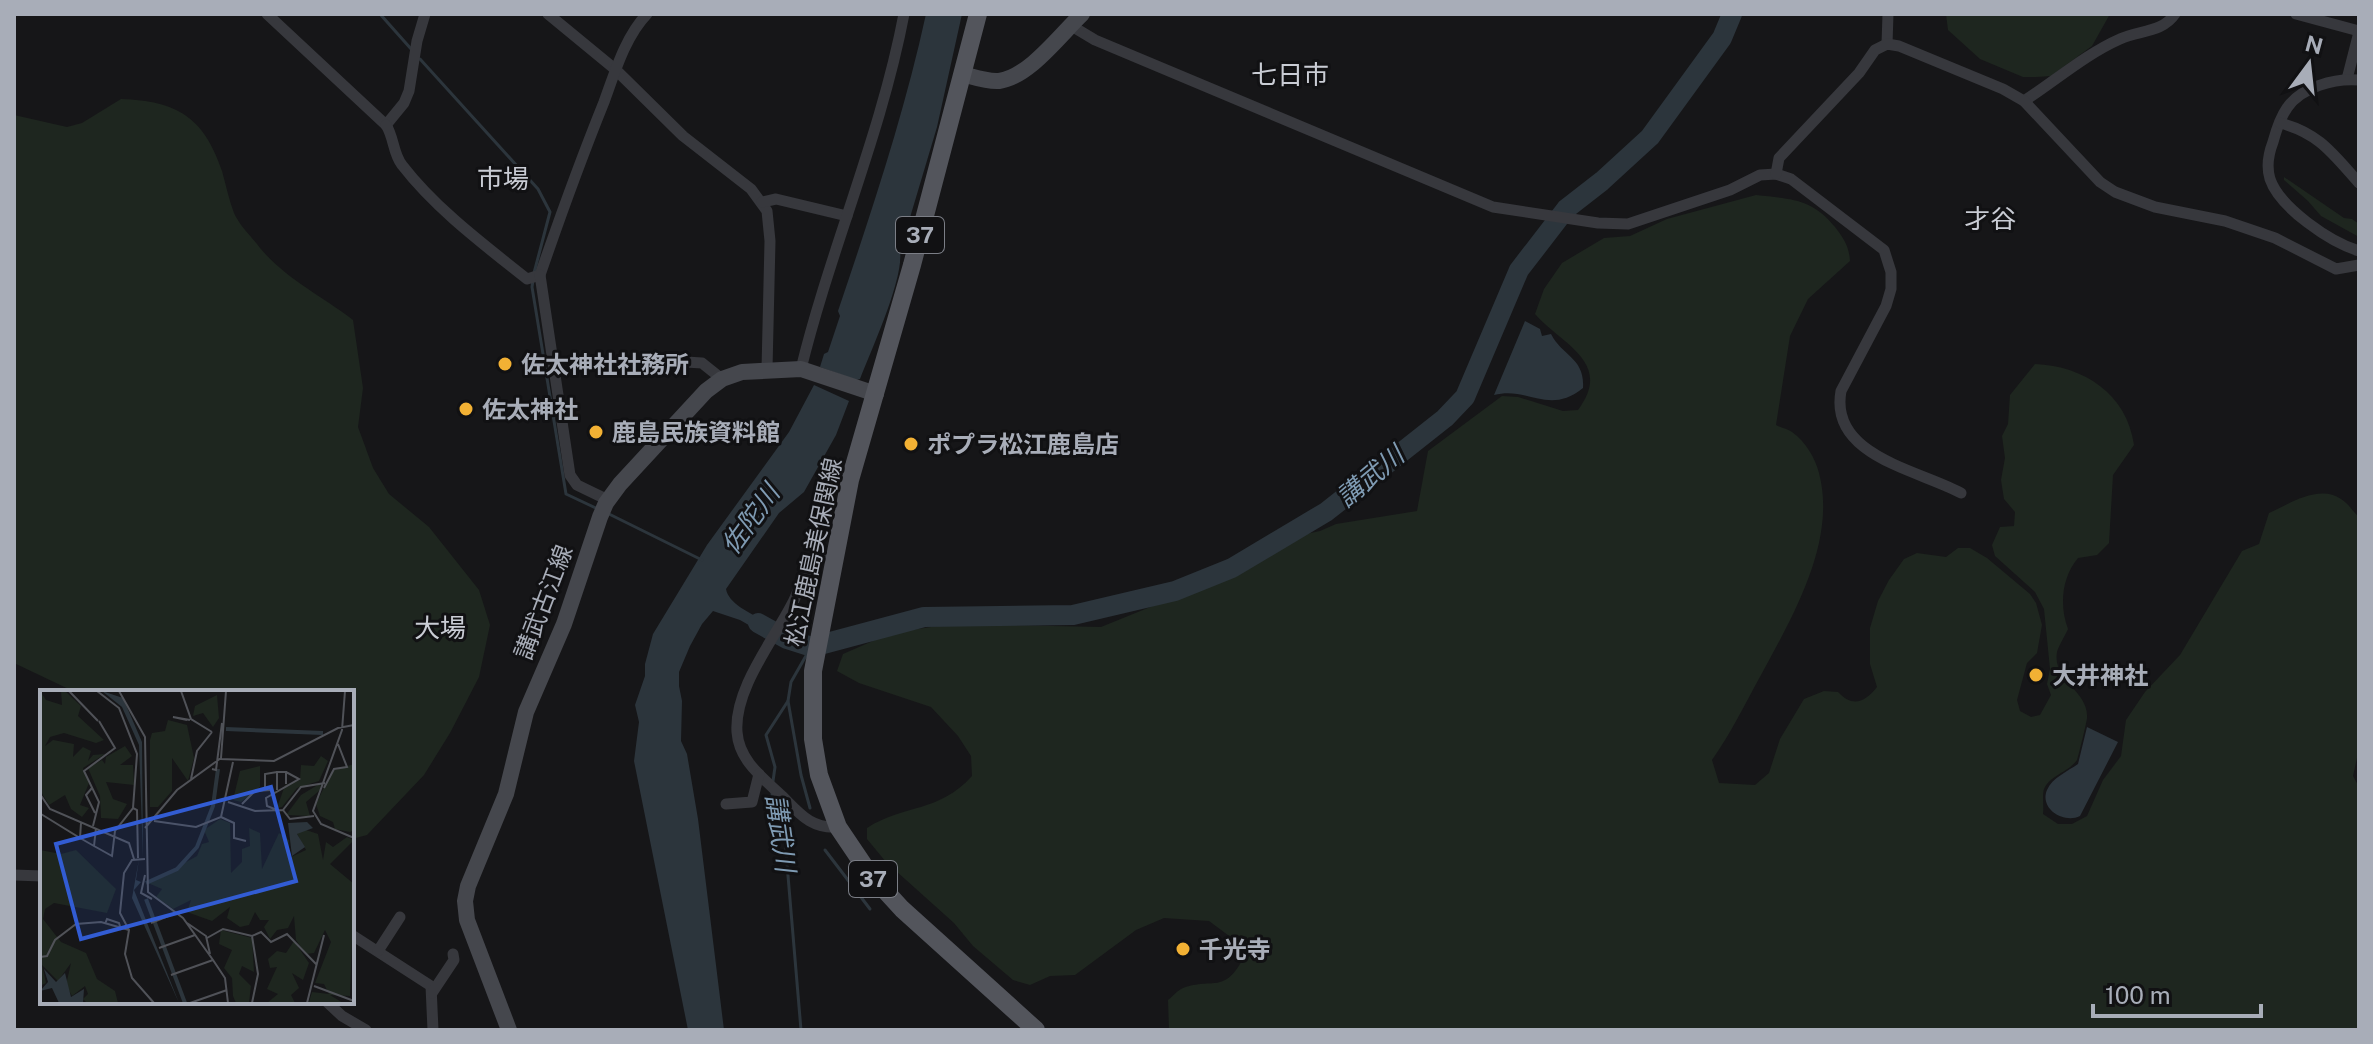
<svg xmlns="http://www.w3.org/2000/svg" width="2373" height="1044" viewBox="0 0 2373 1044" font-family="'Public Sans','Noto Sans JP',sans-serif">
<rect width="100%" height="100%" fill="#161618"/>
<!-- green -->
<g fill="#1e261f">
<path d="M1946 14H2110L2092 46 2051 76 2036 77H2023L1980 59 1948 30Z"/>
<path d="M121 99C177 101 204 117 222 171 226 185 229 200 234 213 239 225 252 237 260 248 286 279 322 296 353 320L363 388 358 427 373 468 389 494 429 527 479 590 490 625 479 677 450 733 424 775 367 835 352 839V692H75L14 663V115L67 127 82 123Z"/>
<path d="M2284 177 2344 218 2352 219 2359 224V237L2321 216 2308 201 2284 180Z"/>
<path d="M1756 195C1791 199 1812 198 1835 227 1844 239 1849 246 1850 261L1808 299 1790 336 1776 425C1781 428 1788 429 1792 432 1806 442 1815 458 1819 473 1837 541 1793 616 1761 675 1745 704 1731 733 1712 760L1719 783 1755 785 1769 773 1780 739 1804 699 1824 691 1838 692C1853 708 1865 702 1877 687L1870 664V628L1878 601 1889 580 1904 559 1917 553 1946 557 1958 548H1970L1987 558 2030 594 2036 603 2042 625 2037 653 2027 663 2017 700 2020 711 2031 717 2040 715 2051 695 2047 684 2050 669 2044 609 2035 592 1995 556 1992 545 2000 527 2014 526 2015 512 2004 499 2001 480 2005 458 2002 436 2008 424 2010 395 2035 364C2084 366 2127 394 2134 445L2113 475 2109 543 2097 555 2078 558C2062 577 2059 605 2068 629 2065 636 2059 645 2057 652 2052 681 2089 691 2087 718 2087 721 2078 758 2077 760 2069 772 2050 775 2044 789 2042 795 2044 807 2043 814L2058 824H2072L2087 816 2103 780 2121 756 2126 720 2145 692 2180 655 2242 551 2259 544 2269 513C2289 504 2319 484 2341 499 2348 503 2353 512 2359 517V749L2353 776 2359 787V1030H1169L1168 1000C1173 996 1178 990 1183 988 1214 977 1224 995 1244 957L1240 944 1209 921 1164 918 1136 930 1075 975 1050 976 1030 985 1013 980 973 946 954 923 886 862 867 839V828C904 804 939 813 972 776L971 756 958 736 931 707 859 683 837 671 843 654 891 633 951 624 1101 627 1249 567 1297 536 1320 531 1336 524 1417 511 1428 451 1502 396 1518 397 1563 411 1578 410C1614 362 1561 344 1535 314L1544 289 1562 263 1604 238 1630 236 1667 219Z"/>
</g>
<!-- water -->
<g fill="#2c353c">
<path d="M926 14H962L937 127 900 251C904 279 871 350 860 379L856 380 820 367 824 354 828 352 840 316 838 311C871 213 904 115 926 14Z"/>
<path d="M1525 321 1540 329 1542 336 1551 334C1563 357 1585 358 1583 388 1548 416 1529 386 1494 395Z"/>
<path d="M814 385 849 401 836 435 804 492 779 513 726 589C729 606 756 615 771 625L766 635 740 620 713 611 702 624 690 646 679 672V686L682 701 681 741 687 754 698 819 724 1030H688L634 761 639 722 635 705 645 676V664L653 634 707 545 789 432Z"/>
<path d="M2087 727 2118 742 2080 816C2064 824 2039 809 2047 790 2052 778 2068 771 2078 764Z"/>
</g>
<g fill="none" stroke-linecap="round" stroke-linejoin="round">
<!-- stream -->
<g stroke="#2c353c" stroke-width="3">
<path d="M380 14 412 50"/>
<path d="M420 59 538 189 550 212 534 273"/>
<path d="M533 280 532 287 566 494 598 509"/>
<path d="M609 514 702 560"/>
<path d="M788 701 801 775 810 808"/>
<path d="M773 781 775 767 766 735 788 701 791 682 807 654"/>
<path d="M772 792 773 809 785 840 801 1030"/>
<path d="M825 850 870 909"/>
</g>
<!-- river -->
<path stroke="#2c353c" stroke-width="20" d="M758 623 787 639 812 647 924 617 1073 615 1175 591 1232 568 1326 512 1445 418 1465 397 1519 270 1566 209 1602 181 1650 137 1722 38 1732 14"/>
<!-- street -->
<g stroke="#37383d" stroke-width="11">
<path d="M267 14 386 125 404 103 409 91 417 41 425 14"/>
<path d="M548 14 616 70 683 136 751 189 767 211 770 241 767 369"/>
<path d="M2296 14 2359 31"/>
<path d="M1070 25 1095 40 1493 207 1598 223 1628 224 1730 190 1760 175 1776 174 1791 179 1884 250 1891 272V289L1886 306 1841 391C1829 456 1919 470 1961 493"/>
<path d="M1887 44 1888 14"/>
<path d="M2347 79 2359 32"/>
<path d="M2359 80C2335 78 2301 87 2287 108 2280 118 2276 131 2273 142 2268 155 2266 166 2270 179 2280 208 2330 242 2359 251"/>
<path d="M2024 101C2055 81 2086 54 2120 39 2139 30 2162 33 2175 14"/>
<path d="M2280 123C2319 133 2333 154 2359 183"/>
<path d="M386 125C394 137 393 154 402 165 436 209 483 244 527 279L540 275C560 217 581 159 604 102 615 72 625 37 647 14"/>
<path d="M1776 174 1779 158 1859 73 1875 50 1887 44 1899 46 2003 89 2024 101 2100 182 2115 192 2155 207 2225 221 2275 238 2336 269 2359 265"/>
<path d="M762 202 776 199 847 216"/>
<path d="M540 275 570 475 577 485 608 500"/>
<path d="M686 362 702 363 722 379"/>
<path d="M801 369C830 250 881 135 904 14"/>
<path d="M833 557C825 557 817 558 811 565 802 575 799 592 792 604 773 641 734 689 737 732 739 761 763 778 782 796 800 814 811 829 838 827"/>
<path d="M726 804 752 802 759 774"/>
<path d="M14 875 42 876"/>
<path d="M352 935 431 986 433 1030"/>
<path d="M378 951 400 917"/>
<path d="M432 993 454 960 453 954"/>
<path d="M327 1002 342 1016 366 1030"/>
</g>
<!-- secondary -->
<g stroke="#45474d" stroke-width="16">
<path d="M962 74C974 77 987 82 999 81 1029 77 1060 35 1082 14"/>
<path d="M509 1030 467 920 465 901 468 886 506 794 526 712 564 624 600 517 606 503 620 484 706 391 722 379 742 372 801 369 876 394"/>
</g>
<!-- primary -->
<path stroke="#53555c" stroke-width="18" d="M978 14 912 265 850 480 813 671V739L819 775 838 827 869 873 902 909 1036 1030"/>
</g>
<!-- markers -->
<g fill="#f2b134" stroke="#111113" stroke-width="3">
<circle cx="505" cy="364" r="8"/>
<circle cx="466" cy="409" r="8"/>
<circle cx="596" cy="432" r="8"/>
<circle cx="911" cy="444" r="8"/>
<circle cx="2036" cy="675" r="8"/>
<circle cx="1183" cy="949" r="8"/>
</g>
<g text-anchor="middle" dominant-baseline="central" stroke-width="6" stroke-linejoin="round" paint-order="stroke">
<!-- shield labels -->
<g fill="#111113" stroke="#7b7e86" stroke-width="2">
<rect x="896" y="217" width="48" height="36" rx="6"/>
<rect x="849" y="861" width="48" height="36" rx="6"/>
</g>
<g font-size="22" font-weight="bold" fill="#a8adb8">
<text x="920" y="235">37</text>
<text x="873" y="879">37</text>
</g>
<!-- poi labels -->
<g font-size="24" font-weight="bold" fill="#a8adb8" stroke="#111113" text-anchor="start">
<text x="521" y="364">佐太神社社務所</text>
<text x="482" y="409">佐太神社</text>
<text x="612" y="432">鹿島民族資料館</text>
<text x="927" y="444">ポプラ松江鹿島店</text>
<text x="2052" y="675">大井神社</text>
<text x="1199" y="949">千光寺</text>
</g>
<!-- street labels -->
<g font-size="24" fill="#a8adb8" stroke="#111113">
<text transform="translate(813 552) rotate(-78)">松江鹿島美保関線</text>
<text transform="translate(543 602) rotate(-69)">講武古江線</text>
</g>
<!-- neighbourhood labels -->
<g font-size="26" fill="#c9ccd4" stroke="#111113">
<text x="1290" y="74">七日市</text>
<text x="503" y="178">市場</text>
<text x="1990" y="218">才谷</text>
<text x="440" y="627">大場</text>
</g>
<!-- water labels -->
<g font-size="26" font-style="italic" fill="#7f9bb3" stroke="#111113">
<text transform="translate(1370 476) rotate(-40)">講武川</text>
<text transform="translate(750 519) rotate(-54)">佐陀川</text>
<text transform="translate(781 833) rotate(82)">講武川</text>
</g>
</g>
<!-- overview -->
<g transform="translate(40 690)">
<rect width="314" height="314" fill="#161618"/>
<path d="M0 1 6 10 22 15 21 1H25L41 16 38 26 64 50 56 53 24 43 10 47 5 56 13 50 34 54 33 67 43 57 51 61 48 71 53 65 65 64 43 78 49 93 40 115 49 118 42 127 31 119 25 105 9 115 1 102ZM177 5 179 28 173 37 163 23 153 26 155 16ZM128 30 147 35 154 68 148 91 132 68V101L118 117H110V50L112 43 125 41ZM85 56 92 66 80 75H93L94 95 66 92 73 109 87 114 78 129 61 128 60 106 48 78 62 70 65 74 66 67ZM281 66 288 71 279 91 257 98 242 117 237 118 245 95 260 90 261 75 274 76ZM314 74V140L310 142 295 139 293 132 280 126 276 114 292 81ZM220 76V97L201 112 193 110 200 81ZM281 93 280 100 266 112 270 126 246 125 261 105ZM180 129 190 133 191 183 202 172V159L210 156 209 138 220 143 222 179 239 143 249 150V168L266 160 257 144 263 139 278 144 283 170 286 152 293 157 307 147 314 150 290 174 314 194 310 306 290 305 303 313 269 312 272 302 289 304 284 294 275 293 291 252 285 240 274 263 266 264 256 250 254 226 248 238 237 240 230 249 224 237 229 230H220L215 222 209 235 200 237 187 228 190 217 172 231 147 222 151 210 133 219 116 207 122 199 108 193 157 166 162 154 169 152 164 140ZM0 160 21 164 36 160 76 199 67 223 14 213 5 219 3 229 21 252 46 263 57 289 75 301 78 313H47L43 309 48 304 45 296 32 306 26 295 31 273 18 291 2 275 6 293 0 296ZM181 240 212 248 214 282 202 276 199 284 211 296 209 313H196L193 306 192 288 184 278 192 260 179 254ZM254 251 269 273 263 290 252 283 259 298 251 305 255 313H227L238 304 227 299 237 277 230 278 228 269 237 261 246 263Z" fill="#1e261f"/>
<path d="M62 1 83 8 102 52 103 168 99 55 82 17ZM267 132 273 138 257 144 265 157 252 166 248 133ZM99 169 96 190 101 192 94 200 139 313 92 208ZM4 279 16 292 25 283 31 307 44 299 43 313H19L12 298 0 301 8 292Z" fill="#2c353c"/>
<path fill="none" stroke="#2c353c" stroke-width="4" d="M186 39 283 43M106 193 137 179 157 157 173 116 178 79M106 209 145 313"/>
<path fill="none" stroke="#505258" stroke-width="2" d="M29 1 58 31M79 1 105 47 108 202 143 228 173 270 185 288 188 313M141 1 151 29 172 42M305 1 302 40 273 121 281 134 314 148M147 30 133 27 150 30M180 69 234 71 298 38 314 35M172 79 176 80 182 33M151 89 157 61 172 42M52 98 46 105 55 123M284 98 294 79 307 77 298 54M225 99V84L237 82M237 100V82H246V94M0 104 10 119 89 153 94 169M188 112 215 121 243 120M202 114 215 101 231 100M93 118 97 120 98 168M237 120 227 116 226 108 259 89 246 82M243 120 261 97 285 93M243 120 250 129 274 126M1 124 40 148 41 133M181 127 194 133V148L206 151M114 131 156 137 181 127 193 72M53 136 59 112 44 81 75 58 59 31M105 138 137 100 181 68 186 1M40 148 54 156 56 138M54 156 72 166 75 141 93 118 97 64 79 18 57 1M105 169 92 170 84 183 80 223 89 240 85 264 92 288 114 313M105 185 101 203 112 209M111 233 136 223M147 233 166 246 170 264M65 234 67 229 79 233 81 240M212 246 218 284 212 313M167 248 183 239 212 246 221 242 231 252 247 244 277 275M119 258 155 245M0 267 7 266 15 250 36 234 61 232 89 240M131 285 173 270M274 296 314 311M150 313 187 300M267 313 284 245"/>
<path fill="#325cd3" fill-opacity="0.15" stroke="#325cd3" stroke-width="4" d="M231 97 256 191 41 249 16 154Z"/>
<rect width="314" height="314" fill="none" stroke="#a8adb8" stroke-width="4"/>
</g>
<!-- border -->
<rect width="2373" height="1044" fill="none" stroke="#a8adb8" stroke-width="32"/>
<!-- north arrow -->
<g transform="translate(2309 64) rotate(15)" stroke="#111113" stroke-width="6" paint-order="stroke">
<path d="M0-6L14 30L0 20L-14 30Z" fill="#a8adb8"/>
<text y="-12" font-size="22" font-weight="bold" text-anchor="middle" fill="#a8adb8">N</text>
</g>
<!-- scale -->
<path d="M2093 1004v12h168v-12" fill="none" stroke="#a8adb8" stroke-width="4"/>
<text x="2105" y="1004" font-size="24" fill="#a8adb8" stroke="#111113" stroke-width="6" paint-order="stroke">100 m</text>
</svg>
